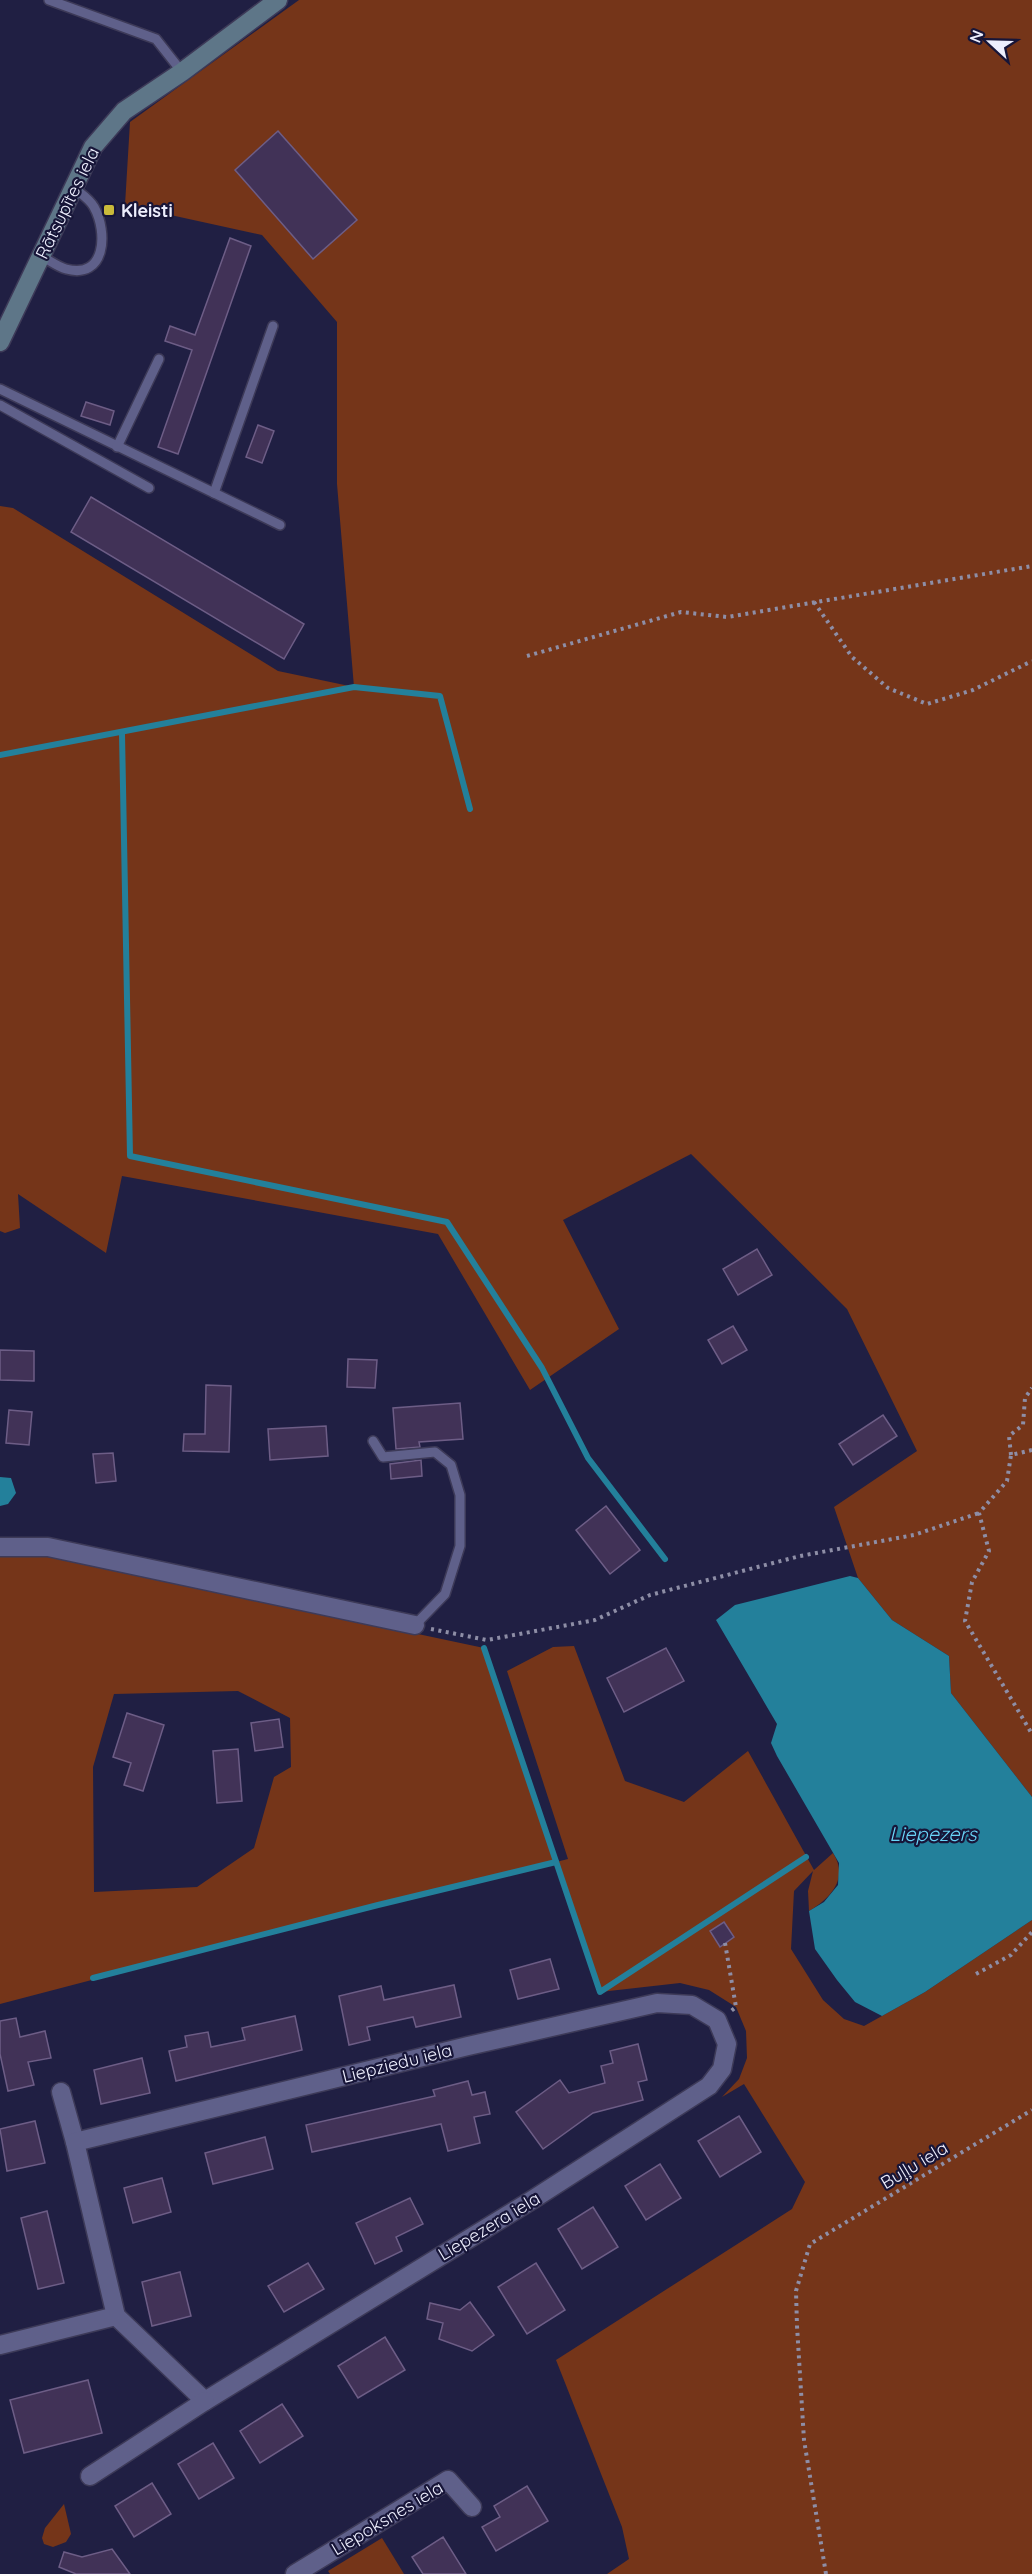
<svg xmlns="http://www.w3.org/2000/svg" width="1032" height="2574" viewBox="0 0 1032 2574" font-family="Quicksand,sans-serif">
<rect width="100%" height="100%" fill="#201f43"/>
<!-- green -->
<g fill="#753519" fill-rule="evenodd">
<path d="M299 0H1032V1797L951 1693 949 1656 892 1620 858 1578 834 1507 917 1451 847 1309 691 1154 563 1220 619 1329 530 1390 438 1234 122 1176 106 1253 18 1194 20 1228 5 1233 0 1231V506L13 508 278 671 354 687 337 484V322L262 235 125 205 130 122Z"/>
<path d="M0 1556H49L484 1648 556 1862 568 1859 507 1671 553 1647 574 1646 625 1781 684 1802 748 1751 814 1870 833 1853C849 1878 831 1898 809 1911L808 1891 813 1871 794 1891 791 1949 823 2000 844 2019 864 2026 925 1992 1032 1920V2574H607L629 2559 622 2527 556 2360 792 2209 805 2182 744 2084 722 2097 739 2079 747 2058 746 2031 736 2007 709 1990 680 1983 600 1992 556 1863 378 1905 0 2004ZM238 1691 290 1718 291 1767 274 1777 254 1848 197 1887 94 1892 93 1767 114 1694Z"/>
<path d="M64 2504 71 2534 66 2542 53 2547 44 2544 42 2538 45 2528Z"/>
<path d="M382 2538 404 2574H330L328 2571Z"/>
</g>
<!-- water -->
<g fill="#23809b">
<path d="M0 1477 11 1478 16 1493 8 1504 0 1506Z"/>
<path d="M850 1576 858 1578 892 1620 949 1656 951 1693 1032 1797V1920L925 1992 882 2016 855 2002 837 1980 815 1949 809 1911 824 1902 838 1885 839 1863 777 1756 771 1743 777 1724 716 1620 735 1605Z"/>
</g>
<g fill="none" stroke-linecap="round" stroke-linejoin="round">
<!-- stream -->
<g stroke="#23809b" stroke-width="6">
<path d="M122 734 130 1156 447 1222 542 1368 588 1458 665 1559"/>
<path d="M0 755 354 687 440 696 470 809"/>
<path d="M484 1648 600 1992 806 1857"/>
<path d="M93 1978 378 1905 556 1862"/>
</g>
</g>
<!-- building -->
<g fill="#413257" stroke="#6d5d86" stroke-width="1.5">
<path d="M278 131 357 220 313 259 235 170Z"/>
<path d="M230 238 251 246 178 454 158 447 192 350 165 341 170 326 195 335Z"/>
<path d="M86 402 114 411 110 425 81 416Z"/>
<path d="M258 425 274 431 262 463 246 457Z"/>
<path d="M91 497 304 624 284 659 71 532Z"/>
<path d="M757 1249 772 1275 738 1295 723 1269Z"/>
<path d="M733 1326 747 1350 722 1364 708 1340Z"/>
<path d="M0 1350 34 1351V1381L0 1380Z"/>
<path d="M348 1359 377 1360 375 1388 347 1387Z"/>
<path d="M206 1385 231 1386 229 1452 183 1451 184 1434H205Z"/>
<path d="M460 1403 463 1439 419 1442 420 1447 396 1449 393 1408Z"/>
<path d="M9 1410 32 1412 29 1445 6 1443Z"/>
<path d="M883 1415 897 1436 853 1465 839 1444Z"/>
<path d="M326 1426 328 1456 270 1460 268 1429Z"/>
<path d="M113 1453 116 1481 96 1483 93 1454Z"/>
<path d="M421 1460 422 1476 391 1479 390 1464Z"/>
<path d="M606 1506 640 1550 610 1574 576 1530Z"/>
<path d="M666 1648 684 1681 624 1712 607 1678Z"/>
<path d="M127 1713 164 1725 143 1791 124 1785 131 1763 113 1757Z"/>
<path d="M279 1719 283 1747 255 1751 251 1723Z"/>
<path d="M238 1749 242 1801 217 1803 213 1751Z"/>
<path d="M724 1922 734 1937 720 1947 710 1931Z"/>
<path d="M550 1959 559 1989 518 1999 510 1970Z"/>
<path d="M454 1985 461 2017 416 2027 413 2017 367 2027 370 2040 349 2045 339 1996 381 1986 384 2000Z"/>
<path d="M295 2016 302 2050 176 2081 169 2051 187 2047 185 2036 208 2032 211 2047 245 2040 242 2028Z"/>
<path d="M16 2018 20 2037 45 2031 51 2058 28 2062 34 2085 8 2091 0 2054V2021Z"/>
<path d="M638 2044 647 2080 638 2082 643 2100 593 2113 543 2149 516 2112 560 2080 569 2093 605 2083 601 2066 613 2063 610 2051Z"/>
<path d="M142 2058 150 2093 101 2104 94 2070Z"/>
<path d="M468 2081 472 2095 485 2092 490 2114 474 2117 480 2143 448 2151 441 2124 312 2152 306 2125 435 2096 433 2090Z"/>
<path d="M739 2116 761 2152 720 2177 698 2141Z"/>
<path d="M35 2121 45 2163 7 2171 0 2129Z"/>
<path d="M265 2137 273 2169 213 2184 205 2153Z"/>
<path d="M660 2164 681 2198 646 2220 625 2186Z"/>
<path d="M162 2178 171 2212 133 2223 124 2188Z"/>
<path d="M410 2198 423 2224 396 2237 402 2251 375 2264 356 2223Z"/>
<path d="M593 2207 618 2247 582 2269 558 2229Z"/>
<path d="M47 2211 64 2283 38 2289 21 2218Z"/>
<path d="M308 2263 324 2289 284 2312 268 2286Z"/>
<path d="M536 2263 565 2310 527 2334 498 2287Z"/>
<path d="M180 2272 191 2316 152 2326 142 2282Z"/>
<path d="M470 2302 494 2335 472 2351 439 2339 443 2323 427 2319 430 2303 460 2310Z"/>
<path d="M385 2337 405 2370 358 2398 338 2366Z"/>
<path d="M88 2380 102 2433 24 2453 10 2400Z"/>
<path d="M282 2404 303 2436 260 2463 240 2431Z"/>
<path d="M213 2443 234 2478 199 2499 178 2464Z"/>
<path d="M152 2483 171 2514 134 2537 115 2506Z"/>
<path d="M527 2486 548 2521 496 2551 482 2527 500 2517 494 2506Z"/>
<path d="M443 2537 466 2574H423L412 2557Z"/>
<path d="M112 2549 130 2574H76L59 2567 64 2552 82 2557Z"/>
</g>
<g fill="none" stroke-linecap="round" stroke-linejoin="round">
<defs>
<g id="lane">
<path d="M49 0 156 39 182 72"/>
<path d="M41 256C49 260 58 267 66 269 106 280 108 232 94 207 90 199 80 193 73 187"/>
<path d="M0 389 280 525"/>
<path d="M0 405 149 488"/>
<path d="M117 447 159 359"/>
<path d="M214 493 273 326"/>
<path d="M373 1441 383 1457 435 1452 451 1465 460 1495V1546L445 1594 415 1625"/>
</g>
<g id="street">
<path d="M0 1547H48L415 1625"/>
<path d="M61 2092 75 2142"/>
<path d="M0 2345 116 2316 75 2142 468 2046 657 2003 692 2005 717 2020 727 2044 722 2069 709 2086 532 2200 205 2401 116 2316"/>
<path d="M90 2476 205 2401"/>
<path d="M295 2574 448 2480 472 2507"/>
</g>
<path id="secondary" d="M0 342 93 147 124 111 182 72 278 0"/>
</defs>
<!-- lane casing -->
<use href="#lane" stroke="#3d3a58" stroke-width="12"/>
<!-- street casing -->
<use href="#street" stroke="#3d3a58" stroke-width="21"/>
<!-- secondary casing -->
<use href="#secondary" stroke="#3d3a58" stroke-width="21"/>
<!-- path -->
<g stroke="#8e8ea6" stroke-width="4" stroke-dasharray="3 4.5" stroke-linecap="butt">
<path d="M814 602 852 657 888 688 927 704 973 690 1032 661"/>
<path d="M527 656 681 612 727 617 1032 566"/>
<path d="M1032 1450 1011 1455 1007 1481 979 1513 989 1551 972 1582 965 1621 1032 1734"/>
<path d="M1011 1455 1009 1436 1023 1425 1025 1398 1032 1388"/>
<path d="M431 1629 487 1640 595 1620 650 1595 800 1556 914 1535 979 1513"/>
<path d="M725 1943 736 2007 731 2011"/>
<path d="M976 1974 1011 1955 1032 1932"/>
<path d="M826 2574 804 2440 797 2326 796 2291 810 2244 1032 2110"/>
</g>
<!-- lane -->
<use href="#lane" stroke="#5f608a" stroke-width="9"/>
<!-- street -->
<use href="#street" stroke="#5f608a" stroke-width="18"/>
<!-- secondary -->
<use href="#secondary" stroke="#5e7688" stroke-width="18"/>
</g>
<!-- markers -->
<rect fill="#caba3a" stroke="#171538" stroke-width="2" x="103" y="204" width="12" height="12" rx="3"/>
<g text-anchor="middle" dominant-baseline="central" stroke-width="4.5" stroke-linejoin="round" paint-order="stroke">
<!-- street labels -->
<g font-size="18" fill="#edeefd" stroke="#171538">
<text transform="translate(67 203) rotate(-64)">Rātsupītes iela</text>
<text transform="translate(397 2063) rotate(-14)">Liepziedu iela</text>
<text transform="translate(914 2165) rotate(-31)">Buļļu iela</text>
<text transform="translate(489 2226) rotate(-31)">Liepezera iela</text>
<text transform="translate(387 2518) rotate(-31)">Liepoksnes iela</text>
</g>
<!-- poi labels -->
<g font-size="18" font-weight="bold" fill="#edeefd" stroke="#171538" text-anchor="start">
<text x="121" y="210">Kleisti</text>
</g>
<!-- water labels -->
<g font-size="20" font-style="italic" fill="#6ad5f8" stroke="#171538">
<text x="933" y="1833">Liepezers</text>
</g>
</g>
<!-- north arrow -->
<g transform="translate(990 42) rotate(292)" stroke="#171538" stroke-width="4.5" paint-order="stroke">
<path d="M0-4.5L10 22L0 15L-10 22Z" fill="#edeefd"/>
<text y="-9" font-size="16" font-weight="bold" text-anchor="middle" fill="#edeefd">N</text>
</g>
</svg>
